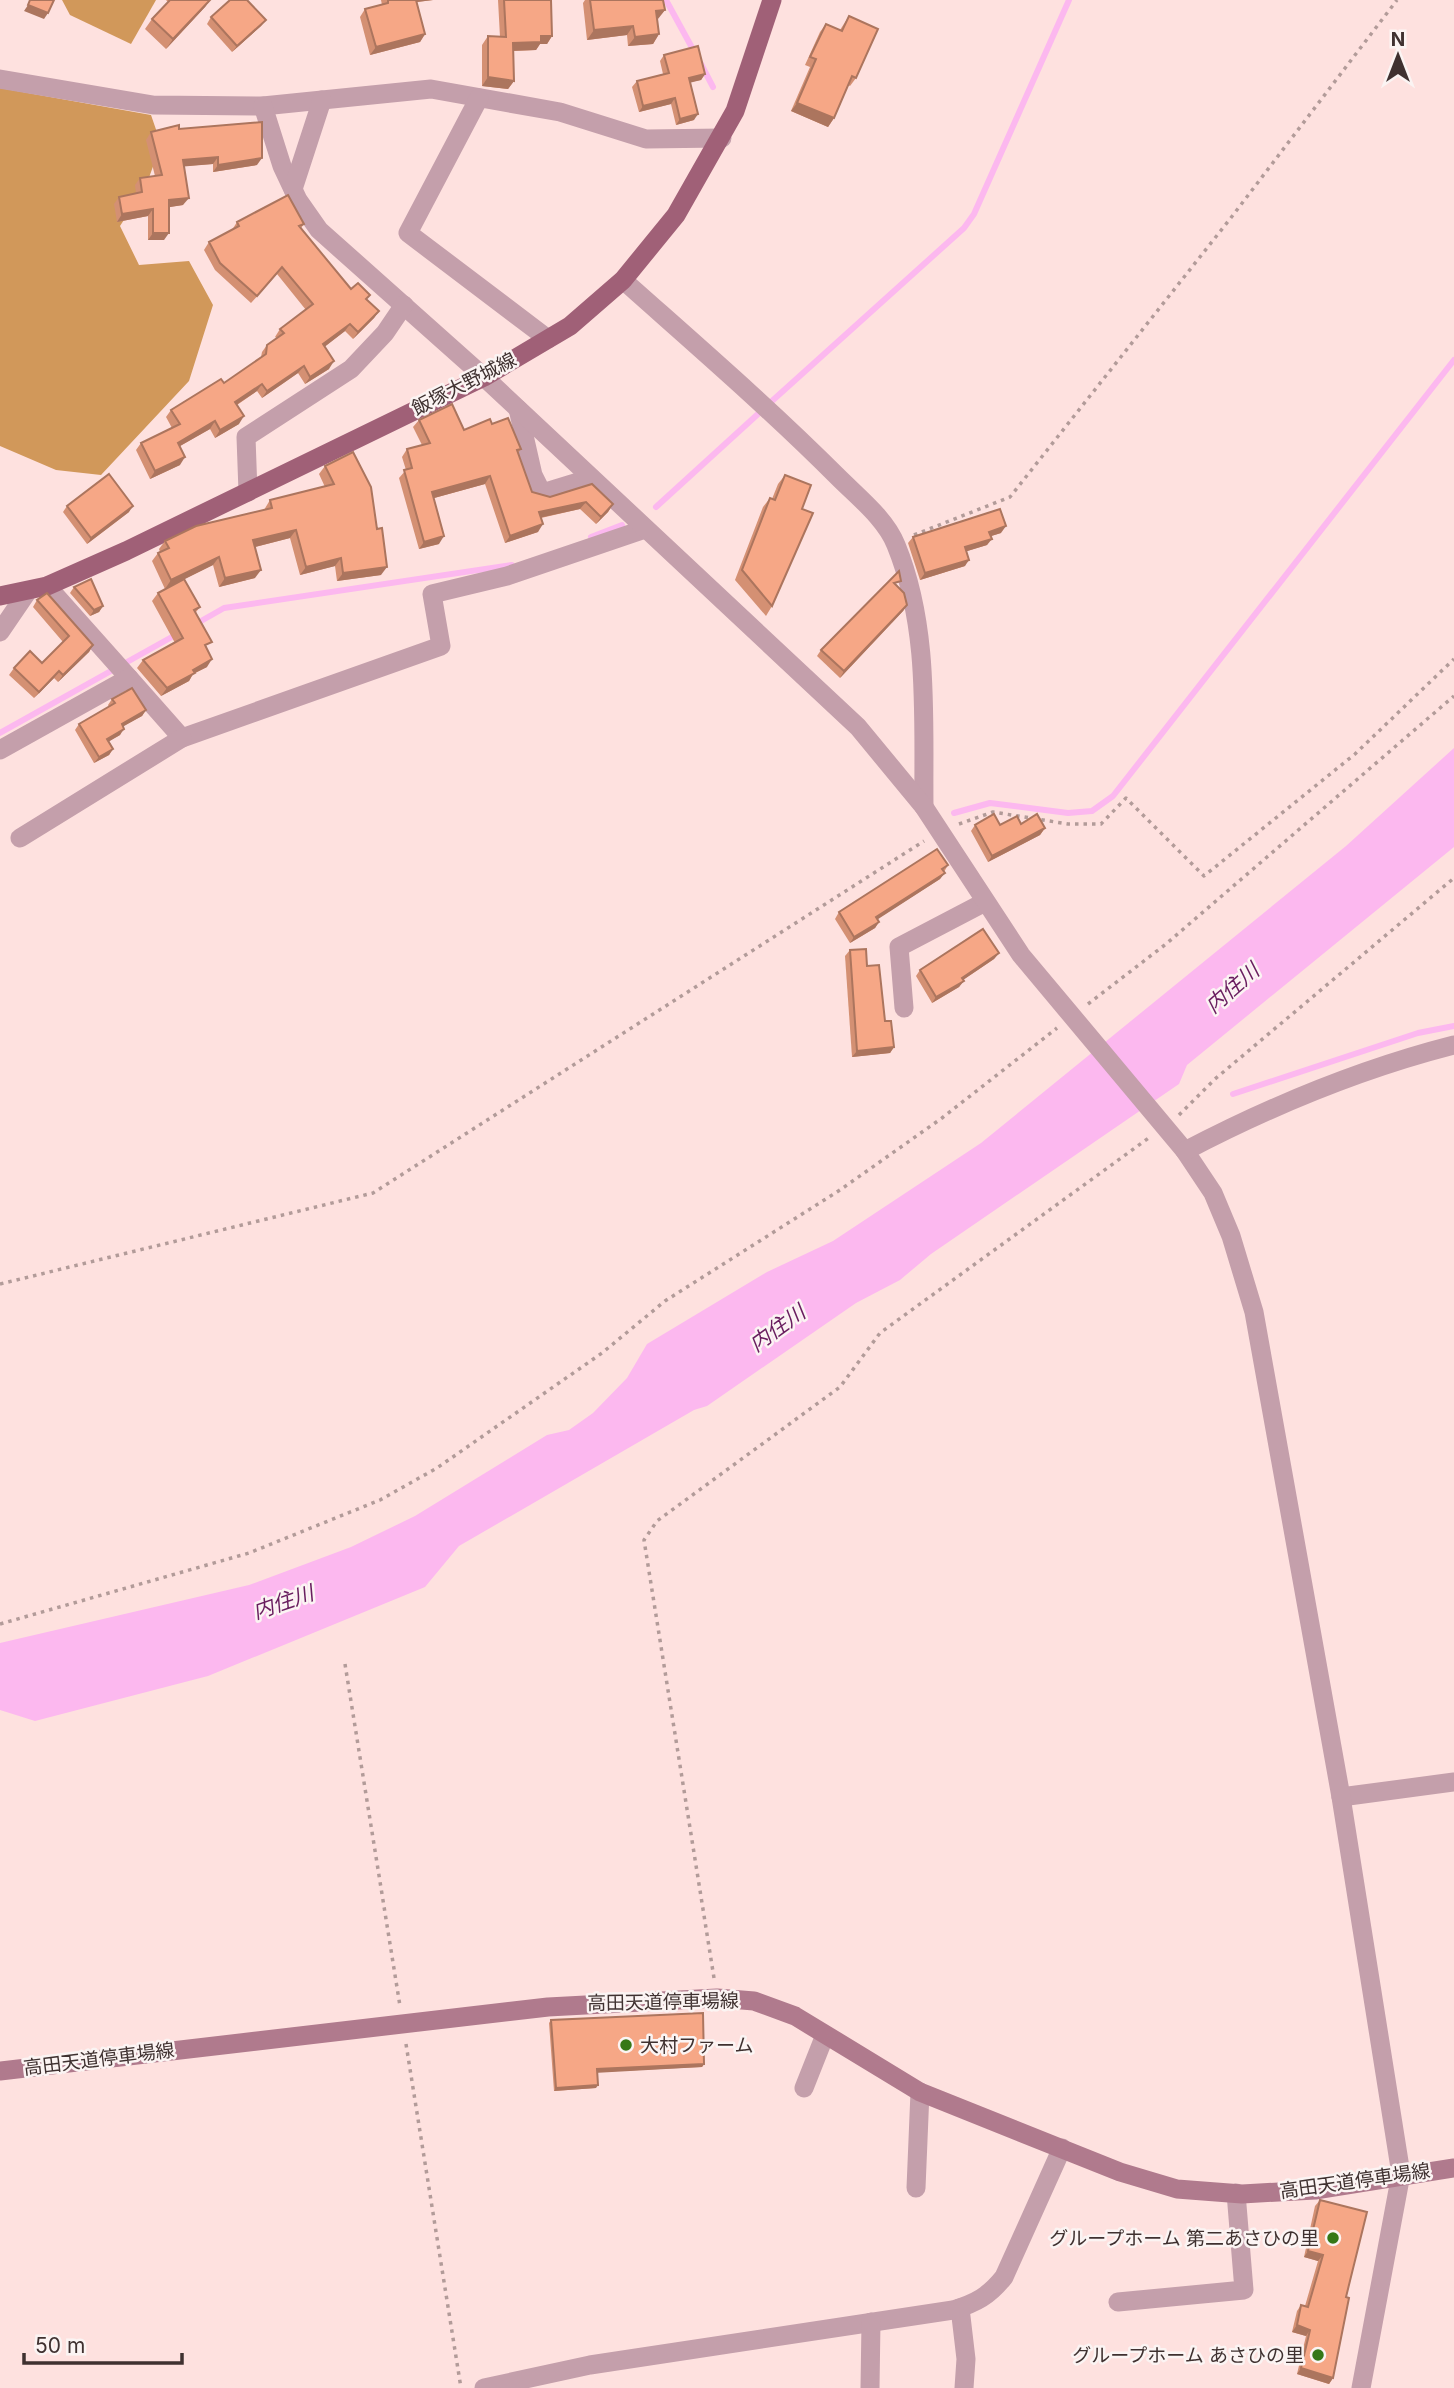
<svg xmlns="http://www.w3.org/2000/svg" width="1454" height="2388" viewBox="0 0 1454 2388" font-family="Inter,'Noto Sans JP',sans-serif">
<rect width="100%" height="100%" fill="#fee1df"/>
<!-- forest -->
<g fill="#d1985a">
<path d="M62 0H156L131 44 70 15Z"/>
<path d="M0 88 151 115 161 144 146 186 120 226 139 265 189 261 213 305 189 381 101 475 56 470 0 446Z"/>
</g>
<!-- water -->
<path fill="#fcb8ef" d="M1454 748V847L1187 1065 1179 1084 931 1254 900 1280 856 1303 707 1406 694 1410 459 1546 425 1587 208 1676 35 1721 0 1710V1643L249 1585 351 1547 415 1516 547 1435 569 1430 593 1413 627 1378 647 1344 767 1272 833 1241 981 1143 1346 846Z"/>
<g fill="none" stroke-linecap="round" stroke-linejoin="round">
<!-- stream -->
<g stroke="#fcb8ef" stroke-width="6">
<path d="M666 0 696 55"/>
<path d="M701 64 713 87"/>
<path d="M772 401 964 228 974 214 1069 0"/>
<path d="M656 507 758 414"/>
<path d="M591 537 622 525"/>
<path d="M194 625 224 608 512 565"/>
<path d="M0 733 179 633"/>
<path d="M954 813 990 803 1068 813 1092 811 1113 796 1454 360"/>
<path d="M1233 1094 1418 1033 1454 1026"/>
</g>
<!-- path -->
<g stroke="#b29b99" stroke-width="3.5" stroke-dasharray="3.5 5" stroke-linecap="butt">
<path d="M914 535 1010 497 1230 219 1397 0"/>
<path d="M959 824 993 812 1068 824H1101L1126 798 1204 876 1355 754 1454 659"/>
<path d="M1088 1004 1166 944 1454 696"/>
<path d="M1179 1115 1215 1079 1454 878"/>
<path d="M0 1284 373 1193 924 841"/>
<path d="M0 1624 249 1553 380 1500 437 1468 602 1353 665 1301 840 1190 942 1118 1057 1028"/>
<path d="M345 1664 400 2006"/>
<path d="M714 1978 644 1540 657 1521 840 1387 880 1333 1150 1137"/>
<path d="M406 2044 461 2388"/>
</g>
<!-- minor -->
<g stroke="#c49fab" stroke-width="19">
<path d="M0 79 153 105 263 106 431 89 560 112 646 139 722 138"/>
<path d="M479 98 408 233 548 339"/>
<path d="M263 106 282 166 298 200 319 230 484 377"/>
<path d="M293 189 322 100"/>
<path d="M623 280C696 345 769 408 838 477 858 497 886 519 896 545 930 628 923 720 924 807"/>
<path d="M518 409 533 475 542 493 591 478"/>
<path d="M248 492 246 437 351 369 385 333 404 305"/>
<path d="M47 586 129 678"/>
<path d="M0 632 28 591"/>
<path d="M0 750 129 678 182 738 441 646 432 594 507 576 645 529"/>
<path d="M20 838 182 738"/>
<path d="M904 1008 899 947 985 902"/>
<path d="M1341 1797 1454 1782"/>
<path d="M804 2088 825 2035"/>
<path d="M916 2188 920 2092"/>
<path d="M1118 2302 1244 2290 1236 2193"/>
<path d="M960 2308 966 2359 964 2388"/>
<path d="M484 2388 590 2365 953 2310C976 2303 989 2296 1004 2277L1062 2148"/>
<path d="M870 2388 871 2322"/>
</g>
<!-- tertiary -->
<g stroke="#c49fab" stroke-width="19">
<path d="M484 377 858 727 924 807 1021 955 1185 1151 1213 1193 1231 1236 1254 1312 1341 1797 1401 2174 1361 2388"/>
<path d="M1185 1151C1271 1106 1360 1069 1454 1045"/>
</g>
<!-- secondary -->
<path stroke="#b07a8d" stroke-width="19" d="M0 2071 548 2007 717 1998 754 2001 795 2016 920 2092 1120 2172 1177 2189 1242 2194 1315 2190 1454 2168"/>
<!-- primary -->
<path stroke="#a06077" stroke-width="19" d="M0 596 47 586 126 551 484 377 570 326 623 280 676 215 735 111 772 0"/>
</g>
<!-- wall -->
<g fill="#d49073">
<path d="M166 0H210L205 7 166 49 145 29 152 19 168 2Z"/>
<path d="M381 0H433L417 2 425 34 420 42 370 55 360 17 365 9 382 5Z"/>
<path d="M498 0H551L552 36 547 44H540L536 50 514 51V81L508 89 482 86V45L488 36 500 37Z"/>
<path d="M585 0H663L665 10 657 19 659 34 653 44 628 46 627 35 587 40 583 3Z"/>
<path d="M849 16 856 78 850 86 848 85 834 118 828 127 791 111 810 67 805 65 820 32 826 24 840 30Z"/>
<path d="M211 17 266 20 261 26 232 52 207 24Z"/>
<path d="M664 55 705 74 701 80 690 82 694 120 676 125 671 104 639 112 632 87 637 81 663 74 660 61Z"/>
<path d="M179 129 257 165 213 172V164L184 166 183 205 169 207 164 240H148V216L117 222 114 204 119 197 136 193 135 185 140 178 155 176 146 140 151 132Z"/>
<path d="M237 222 304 224 301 228 351 289 370 295 366 299 379 311 374 318 353 339 345 331 325 346 329 369 305 384 298 373 262 398 257 391 237 405 239 424 215 438 210 429 180 446V465L150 479 136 450 141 443 172 428 166 417 171 410 224 383 261 357 262 352 267 345 277 338 275 337 280 329 306 310 277 274 251 303 215 270 204 250 209 242 232 230Z"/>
<path d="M419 420 464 430 492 424 521 449 518 453 532 492 550 497 613 504 608 512 596 524 580 509 541 518 538 532 505 543 485 484 434 498 439 544 419 549 399 478 406 470 402 457 407 449 422 445 413 427Z"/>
<path d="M325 466 381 575 337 581 335 566 300 575 290 538 255 547V578L219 587 213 565 184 579 200 607 196 612 207 649V667L193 674 189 681 161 696 137 668 143 660 175 643 152 601 158 593 165 589 152 561 158 553 160 552 159 549 165 541 264 510 270 500 325 487 319 474Z"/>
<path d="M785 475 802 509 772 606 766 616 735 580 763 507 770 498 772 499 778 484Z"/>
<path d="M67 506 129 512 87 544 63 512Z"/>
<path d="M1001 533 991 536 987 545 967 551 965 566 920 580 908 543 913 537Z"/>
<path d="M897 586 907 605 903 611 840 678 817 656 821 650Z"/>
<path d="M74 587 103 606 99 612 90 616 70 593Z"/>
<path d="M37 600 93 645 89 652 58 682 54 678 34 698 9 675 14 668 42 663 63 642 33 607Z"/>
<path d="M112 699 146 710 142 716 123 726 120 735 109 741 113 749 109 755 94 763 75 730 79 724 109 707 108 705Z"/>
<path d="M1021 824 1045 828 1040 835 988 862 971 831 975 825H1000Z"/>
<path d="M948 865 940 879 877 919 879 922 875 928 850 943 835 919 839 912Z"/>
<path d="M850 950 867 966 894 1047 890 1053 852 1057 845 956Z"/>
<path d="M999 953 994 959 963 980 959 987 932 1003 916 976 920 970Z"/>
<path d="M551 2020 704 2064 702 2067 597 2072 596 2088 554 2091 549 2023Z"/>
<path d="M1320 2200 1346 2297 1333 2378 1329 2384 1297 2374 1306 2336 1292 2332 1297 2311 1301 2305 1305 2306 1318 2261 1304 2257 1315 2206Z"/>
</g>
<!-- shaded-wall -->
<g fill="#ac755e">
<path d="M210 0 205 7 166 49 173 39Z"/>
<path d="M411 0H433L409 3Z"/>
<path d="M28 5 48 13 44 19 24 11Z"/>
<path d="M665 10 658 19 650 20 656 11Z"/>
<path d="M266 20 261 26 232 52 237 46Z"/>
<path d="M633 26 627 35 587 40 594 30Z"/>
<path d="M425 34 420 42 370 55 376 47Z"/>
<path d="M659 34 653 44 628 46 635 37Z"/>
<path d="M541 36H552L547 44H540L536 50 508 51 513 43Z"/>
<path d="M705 74 701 80 685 84 689 78Z"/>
<path d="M488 77 514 81 508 89 482 86Z"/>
<path d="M675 98 671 104 639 112 643 106Z"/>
<path d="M797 103 834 118 828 127 791 111Z"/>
<path d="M698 114 694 120 676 125 680 119Z"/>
<path d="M218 157 213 164 178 167 183 160Z"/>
<path d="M262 158 257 165 213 172 218 165Z"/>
<path d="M189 198 183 205 164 208 169 200Z"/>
<path d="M153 209 148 216 117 222 122 214Z"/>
<path d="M153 233H169L164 240H148Z"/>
<path d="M379 311 374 318 353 339 358 332Z"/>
<path d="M350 324 345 331 318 352 323 344Z"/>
<path d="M334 361 329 369 305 384 310 377Z"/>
<path d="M304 366 298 373 262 398 267 391Z"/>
<path d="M262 384 257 391 230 409 235 402Z"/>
<path d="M244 416 239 424 215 438 220 430Z"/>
<path d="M215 421 210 429 173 450 178 443Z"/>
<path d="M185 457 180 465 150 479 155 471Z"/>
<path d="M490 476 485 484 427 500 432 492Z"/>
<path d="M586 502 580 509 534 519 539 512Z"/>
<path d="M613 504 608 512 596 524 601 517Z"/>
<path d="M133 506 129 512 87 544 91 538Z"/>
<path d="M543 524 538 532 505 543 510 536Z"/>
<path d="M1006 526 1001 533 985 538 989 532Z"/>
<path d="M296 530 290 538 247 549 253 540Z"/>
<path d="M444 536 439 544 419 549 424 542Z"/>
<path d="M992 539 987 545 961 553 965 547Z"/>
<path d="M219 557 213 565 165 589 171 580Z"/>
<path d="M341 558 335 566 300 575 306 567Z"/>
<path d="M969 560 965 566 920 580 925 573Z"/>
<path d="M387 567 381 575 337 581 343 573Z"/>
<path d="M261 570 255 578 219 587 225 578Z"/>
<path d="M907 605 903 611 840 678 844 671Z"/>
<path d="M103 606 99 612 90 616 94 610Z"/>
<path d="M93 645 89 652 58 682 63 675Z"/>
<path d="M212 659 207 667 193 674 189 681 161 696 167 688 193 670Z"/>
<path d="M59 671 54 678 34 698 39 692Z"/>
<path d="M146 710 142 716 117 730 122 724Z"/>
<path d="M124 729 120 735 103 745 107 739Z"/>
<path d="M113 749 109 755 94 763 99 757Z"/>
<path d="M1045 828 1040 835 988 862 992 856Z"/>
<path d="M945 873 940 879 872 923 876 917Z"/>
<path d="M879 922 875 928 850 943 854 937Z"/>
<path d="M999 953 994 959 957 984 962 978Z"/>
<path d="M964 981 959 987 932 1003 936 997Z"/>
<path d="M894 1047 890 1053 852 1057 857 1051Z"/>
<path d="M704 2064 702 2067 594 2073 597 2069Z"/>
<path d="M598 2085 596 2088 554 2091 556 2088Z"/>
<path d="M1308 2251 1323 2255 1318 2261 1304 2257Z"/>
<path d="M1297 2325 1310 2330 1306 2336 1292 2332Z"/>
<path d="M1301 2368 1333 2378 1329 2384 1297 2374Z"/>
</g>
<!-- building -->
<g fill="#f6a786" stroke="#ac755e" stroke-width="2">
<path d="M30 0H54L48 13 28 5Z"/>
<path d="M170 0H210L173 39 152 19Z"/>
<path d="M230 0H247L266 20 237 46 211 17Z"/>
<path d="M388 0H416L425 34 376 47 365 9 388 3Z"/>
<path d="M504 0H551L552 36H541V42L513 43 514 81 488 77V36L506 37Z"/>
<path d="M590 0H663L665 10 656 11 659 34 635 37 633 26 594 30Z"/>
<path d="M849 16 878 29 856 78 852 76 834 118 797 103 816 59 810 57 826 24 842 31Z"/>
<path d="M698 46 705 74 689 78 698 114 680 119 675 98 643 106 637 81 669 73 664 55Z"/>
<path d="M262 122V158L218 165V157L183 160 189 198 169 200V233H153V209L122 214 119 197 142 192 140 178 162 175 151 132 179 125V129Z"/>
<path d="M288 195 304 224 299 226 351 289 358 283 370 295 366 299 379 311 358 332 350 324 323 344 334 361 310 377 304 366 267 391 262 384 235 402 244 416 220 430 215 421 178 443 185 457 155 471 141 443 180 424 171 410 221 379 224 383 266 354 267 345 284 333 280 329 313 304 282 267 257 296 220 263 209 242 239 226 237 222Z"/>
<path d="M452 404 464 430 490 419 492 424 508 418 521 449 517 450 532 492 550 497 592 484 613 504 601 517 586 502 539 512 543 524 510 536 490 476 432 492 444 536 424 542 404 470 412 468 407 449 430 443 419 420Z"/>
<path d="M353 452 371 487 377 529 382 528 387 567 343 573 341 558 306 567 296 530 253 540 261 570 225 578 219 557 171 580 158 553 169 548 165 541 196 526 272 508 270 500 334 484 325 466Z"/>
<path d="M109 474 133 506 91 538 67 506Z"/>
<path d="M785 475 811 485 802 509 813 513 772 606 742 570 770 498 775 500Z"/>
<path d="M1000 509 1006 526 989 532 992 539 965 547 969 560 925 573 913 537Z"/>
<path d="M899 571 901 581 894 583 904 593 907 605 844 671 821 650Z"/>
<path d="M91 579 103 606 94 610 74 587Z"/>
<path d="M184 579 200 607 194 610 212 642 205 645 212 659 193 670 195 673 167 688 143 660 183 638 158 593Z"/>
<path d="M47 593 93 645 63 675 59 671 39 692 14 668 30 651 42 663 69 636 37 600Z"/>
<path d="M132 688 146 710 122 724 124 729 107 739 113 749 99 757 79 724 115 703 112 699Z"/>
<path d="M994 814 1000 825 1017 816 1021 824 1037 814 1045 828 992 856 975 825Z"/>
<path d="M937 849 948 865 942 869 945 873 876 917 879 922 854 937 839 912Z"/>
<path d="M983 929 999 953 962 978 964 981 936 997 920 970Z"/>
<path d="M866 949 867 966 879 965 885 1021H891L894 1047 857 1051 850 950Z"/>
<path d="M703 2013 704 2064 597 2069 598 2085 556 2088 551 2020Z"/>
<path d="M1320 2200 1367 2212 1346 2297 1349 2298 1333 2378 1301 2368 1310 2330 1297 2325 1301 2305 1308 2307 1323 2255 1308 2251Z"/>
</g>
<!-- markers -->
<g fill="#367817" stroke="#fbf4f3" stroke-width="2.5">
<circle cx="626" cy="2045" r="7"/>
<circle cx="1333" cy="2238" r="7"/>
<circle cx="1318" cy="2355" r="7"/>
</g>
<g text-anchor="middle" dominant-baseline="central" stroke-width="5" stroke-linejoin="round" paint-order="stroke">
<!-- street labels -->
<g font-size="19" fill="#3f3130" stroke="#fbf4f3">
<text transform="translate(464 384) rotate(-27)">飯塚大野城線</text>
<text transform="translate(663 2002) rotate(-1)">高田天道停車場線</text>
<text transform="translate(99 2059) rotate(-7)">高田天道停車場線</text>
<text transform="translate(1355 2181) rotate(-8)">高田天道停車場線</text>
</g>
<!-- poi labels -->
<g font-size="19" fill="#3f3130" stroke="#fbf4f3" text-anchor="end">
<text x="640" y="2045" text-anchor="start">大村ファーム</text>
<text x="1319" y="2238">グループホーム 第二あさひの里</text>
<text x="1304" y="2355">グループホーム あさひの里</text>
</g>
<!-- water labels -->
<g font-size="21" font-style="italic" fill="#691d5f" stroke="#fbf4f3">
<text transform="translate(1232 988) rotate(-41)">内住川</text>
<text transform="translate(777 1328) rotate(-36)">内住川</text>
<text transform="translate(283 1602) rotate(-19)">内住川</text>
</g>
</g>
<!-- north arrow -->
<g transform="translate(1398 56)" stroke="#fbf4f3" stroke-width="5" paint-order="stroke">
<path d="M0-5L12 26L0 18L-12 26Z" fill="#3f3130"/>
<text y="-10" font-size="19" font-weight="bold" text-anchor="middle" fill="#3f3130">N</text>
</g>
<!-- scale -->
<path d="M24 2353v10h158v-10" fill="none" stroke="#3f3130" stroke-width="3.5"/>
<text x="35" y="2353" font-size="21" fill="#3f3130" stroke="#fbf4f3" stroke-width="5" paint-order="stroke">50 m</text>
</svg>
